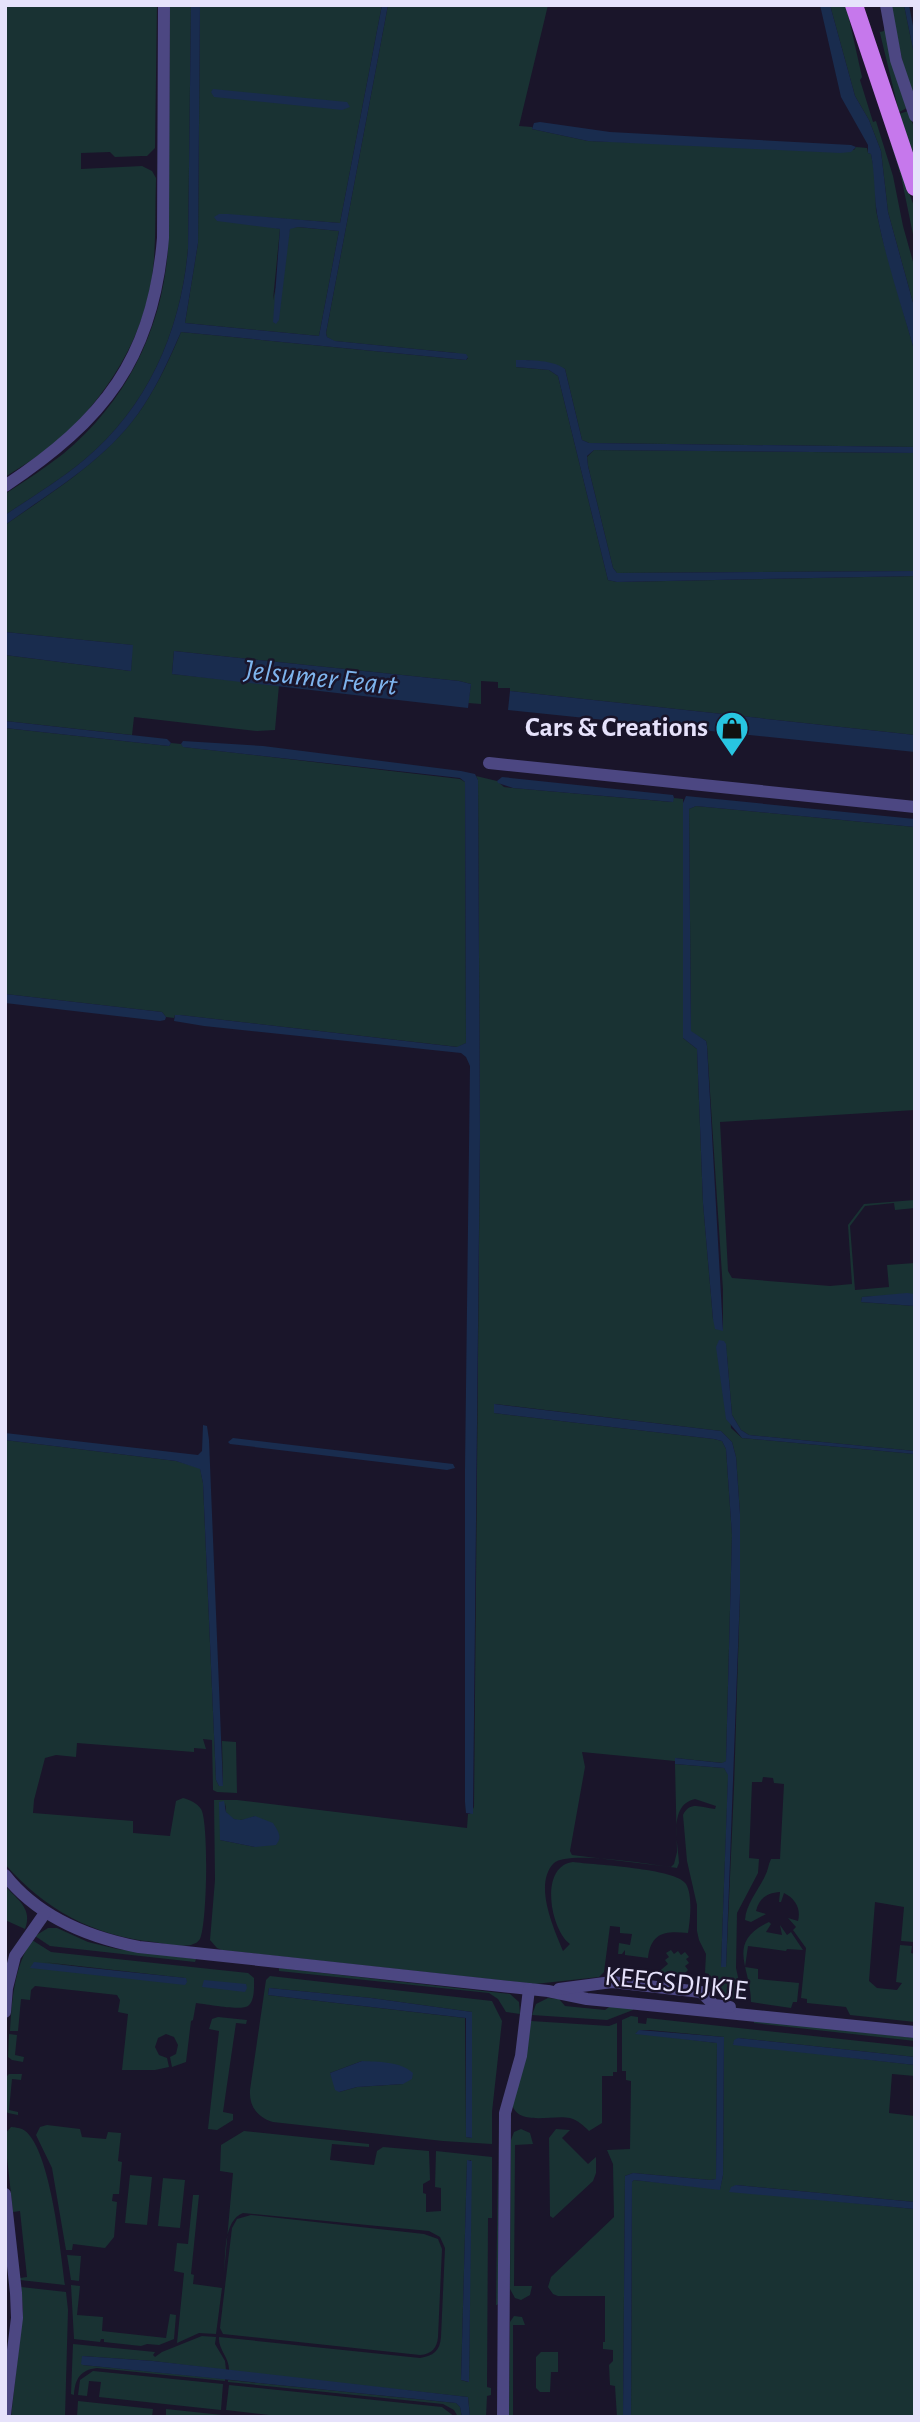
<svg xmlns="http://www.w3.org/2000/svg" width="920" height="2422" viewBox="0 0 920 2422" font-family="'Alegreya Sans',sans-serif">
<rect width="100%" height="100%" fill="#1a152a"/>
<!-- green -->
<g fill="#193233" fill-rule="evenodd">
<path d="M5 5H157L155 148 147 156H142L115 157 110 152 81 153V169L142 166 152 171 156 178C155 205 156 232 154 259 149 333 106 401 50 447 36 458 20 467 5 477Z"/>
<path d="M170 5H191L188 249C181 330 148 407 84 460 60 480 32 497 5 515V494C25 481 45 468 63 454 126 402 162 330 168 249Z"/>
<path d="M200 5H382L340 223 219 214 280 229 273 300 290 228 298 227 339 231 319 336 185 323 198 243Z"/>
<path d="M388 5H548L519 126 532 127V129L588 141 854 150 856 147 867 148 868 153 871 154 875 175 876 210 882 237 915 353V447L589 443 582 440 565 369C549 363 534 360 516 360V367L549 370 558 376 608 580 617 582 915 576V735L510 691V688H498V682L481 681V704L468 703 471 684 459 681 174 651 172 674 279 685 275 730 257 731 134 717 132 735 5 721V655L131 671 132 645 5 632V525C55 490 110 457 144 405 159 382 170 358 181 332L466 360 468 358 456 353 334 341 327 337 326 333Z"/>
<path d="M830 5H846L862 77 860 80 873 122 876 121 893 176 903 226 915 269V310L888 212 881 151 869 120 855 96Z"/>
<path d="M890 5H904L915 59V102L905 72Z"/>
<path d="M886 27 907 108 899 112 879 29 880 32 884 31V28Z"/>
<path d="M908 111 915 130V163L899 114Z"/>
<path d="M889 138 915 209V244L901 176Z"/>
<path d="M594 450 915 453V571L617 573 613 568 588 466 587 457Z"/>
<path d="M5 728 169 746 171 743 181 744 184 747 460 779 465 782 466 1043 458 1047 180 1015H175L174 1018 166 1017 162 1012 5 994Z"/>
<path d="M476 776 497 781 504 787 513 788 672 802 674 798 683 799V1038L697 1049 703 1203 713 1319 723 1330V1290L707 1046 706 1041 691 1032 689 809 696 806 915 827V1110L720 1122 728 1271 732 1278 830 1286 852 1284 848 1225 864 1204 915 1200V1208L895 1210 894 1203 865 1206 850 1226 855 1290 889 1287 887 1265 915 1263V1294L862 1297 861 1302 915 1306V1451L749 1435 741 1430 732 1415 726 1344 731 1428 742 1438 915 1454V1934L914 1942 901 1941 904 1907 875 1902 869 1981 877 1988 897 1990 902 1983 896 1982 900 1945 912 1946 911 1953 915 1954V2022L850 2015 846 2007 807 2003V1999L801 1998 806 1948 793 1930 796 1927 788 1918 798 1921C801 1909 796 1899 784 1893L781 1902H779L780 1892C767 1893 759 1898 756 1911L766 1914 751 1922 745 1920C746 1904 758 1891 765 1876 768 1871 768 1865 771 1859H780L784 1784 774 1783 773 1778 763 1777 762 1782H752L749 1858 759 1859 758 1873 737 1913 736 1968 743 2000 722 1998 709 1986V1974L705 1973 706 1954 699 1940 697 1931V1905L687 1861 683 1815C690 1800 702 1808 715 1809L716 1806 695 1799C668 1805 678 1843 679 1863L677 1868C655 1865 568 1850 554 1863 533 1884 554 1929 563 1951L570 1944C550 1929 539 1866 573 1862 594 1865 676 1868 686 1884 693 1896 690 1921 688 1933 667 1931 651 1931 648 1958L625 1955V1950L622 1954H618L619 1943 630 1945 632 1934 620 1933V1927L610 1926 604 1972 599 1977 535 1984 222 1950 217 1948 210 1940 215 1880 214 1800H237L467 1828 468 1814H470L474 1807 480 1133 478 780ZM495 1404 721 1431 732 1442 736 1457 740 1514V1594L734 1788 726 1967H721L728 1780V1774L724 1768 675 1764 677 1852 674 1864 671 1867 572 1855 570 1851 585 1767 582 1752 675 1761V1758L723 1763 726 1761 732 1535 726 1449 722 1441 714 1439 494 1413ZM226 1803V1812C233 1824 245 1820 255 1816V1847L220 1840Z"/>
<path d="M5 1440 176 1461 200 1468 203 1483 216 1780 219 1786 223 1785 222 1741 236 1742 237 1793 217 1792 213 1790 212 1740 203 1739 206 1749 194 1748V1752L77 1743 76 1757 56 1755 45 1758 34 1800 33 1813 133 1821V1833L170 1836 176 1801 183 1798C190 1800 197 1803 201 1809 209 1822 207 1925 200 1939 197 1943 196 1943 191 1945 179 1947 166 1944 154 1942 94 1936 45 1910 5 1864Z"/>
<path d="M5 1886C18 1900 33 1909 25 1929L5 1920Z"/>
<path d="M769 1922 771 1924 766 1932 782 1935 780 1925 787 1935 791 1932 803 1950 787 1949 786 1951 748 1946 745 1967 758 1969V1979L799 1983 797 2002H793L791 2008 751 2002C751 1967 725 1943 769 1922Z"/>
<path d="M48 1928H57L88 1942 117 1949 196 1959 195 1962 50 1946 35 1936Z"/>
<path d="M32 1940 51 1952 248 1973 254 1978C254 1986 255 2001 248 2006 241 2011 206 2004 196 2003L193 2020 191 2021 186 2062 172 2067 170 2057 176 2054 178 2045 174 2037 166 2034 158 2038 155 2047 159 2055 167 2058 169 2067 155 2070H122L128 2014 118 2012 120 2000 117 1995 35 1986 31 1990 30 2000 21 1999 18 2031H10C12 2000 14 1967 32 1940ZM43 1962 185 1978 187 1982Z"/>
<path d="M671 1950 674 1954 678 1951 681 1955 685 1952 689 1957 686 1959 689 1963 685 1966 688 1970 685 1973 687 1977 656 1974 668 1964 665 1960 669 1957 666 1953Z"/>
<path d="M279 1968 510 1994 519 2002 520 2014 506 2012 498 1999 489 1993 279 1971Z"/>
<path d="M270 1976 492 2001 502 2021 492 2112V2144L443 2141 273 2122C257 2117 249 2106 250 2090L266 1980ZM269 1988 371 1998 472 2012V2138L466 2137 465 2018 268 1995ZM362 2061 403 2084 357 2087 339 2092 330 2073Z"/>
<path d="M548 1998 559 1999 565 2006 605 2010 612 2005 633 2007V2010L607 2020 532 2015 536 2004Z"/>
<path d="M631 2016 638 2017V2023L646 2024 647 2018 915 2047V2057L738 2038 733 2044 915 2065V2076L892 2074 889 2113 915 2116V2202L736 2185 730 2191 915 2209V2417H631L632 2182 634 2180 720 2189 723 2175 724 2037 649 2030H640L636 2033 717 2043 716 2179 710 2180 633 2173 625 2176 623 2417H617L615 2386 610 2385 609 2365 613 2361V2350L603 2349V2342H605V2296H558L553 2294 548 2287 551 2277 614 2217 613 2164 607 2150 630 2149 631 2081 626 2080V2071H622V2020Z"/>
<path d="M218 2017 247 2020 246 2024 236 2023 223 2112 233 2114V2120L217 2130 208 2129 219 2031 209 2029 212 2019Z"/>
<path d="M754 2020 915 2038V2041L754 2023Z"/>
<path d="M531 2021 609 2026 617 2023V2072H613V2076H602V2123L589 2131C584 2126 578 2120 570 2118 553 2114 518 2127 512 2104Z"/>
<path d="M9 2034 17 2035 15 2055 24 2057 23 2062 12 2060 8 2057Z"/>
<path d="M9 2074H22L21 2080 12 2079 9 2110 18 2112V2115L8 2113 5 2110 6 2077Z"/>
<path d="M47 2125 80 2129 82 2137 106 2139 108 2132 121 2133 118 2161 122 2162 119 2194H113L112 2201 117 2202 114 2237 105 2248 73 2244 72 2250H66L52 2168 36 2135 40 2127Z"/>
<path d="M11 2127C13 2127 20 2128 22 2129 50 2142 61 2255 65 2285L20 2280V2278L27 2277 20 2211 13 2212 5 2140V2134Z"/>
<path d="M521 2129 530 2133 533 2144 515 2145 514 2286H532L530 2295 521 2300 515 2298 510 2289 511 2140 514 2132Z"/>
<path d="M556 2129 570 2130 562 2138 588 2164 596 2157V2173L593 2181 553 2218 550 2216 549 2138Z"/>
<path d="M244 2131 369 2144V2147L332 2144 330 2160 374 2165 377 2151 383 2147 429 2151 430 2180 423 2184V2193L426 2194V2212L441 2211V2188L435 2187 436 2151 492 2157V2218H488L487 2387 491 2388V2395L487 2396 486 2417H470L468 2397 229 2371C230 2358 218 2350 219 2337L420 2358C433 2356 440 2351 441 2337L445 2248 440 2237 429 2231 243 2213C223 2221 226 2254 224 2273L233 2173 220 2171 221 2145ZM471 2160 469 2381 468 2382 461 2380 467 2161Z"/>
<path d="M498 2160V2304L497 2305H496Z"/>
<path d="M130 2175 152 2177 147 2225 125 2223Z"/>
<path d="M163 2178 185 2180 180 2228 158 2226Z"/>
<path d="M193 2195H199L191 2274 194 2275 193 2284 222 2288 216 2334 199 2333 177 2343 184 2273 174 2271 177 2243 188 2244Z"/>
<path d="M251 2215 424 2234 438 2239 442 2249 438 2337C437 2348 432 2354 420 2355L223 2334 220 2328 232 2228 237 2219Z"/>
<path d="M67 2255 81 2256 79 2281 71 2280Z"/>
<path d="M71 2285 80 2286 77 2315 103 2317 102 2331 166 2338 170 2314 176 2315 174 2339 159 2345 147 2344 141 2346 104 2342V2339H101L100 2342 74 2339Z"/>
<path d="M21 2287 66 2292 68 2310 65 2417H11L23 2310Z"/>
<path d="M514 2316 522 2317 525 2325H513V2417H509L510 2322Z"/>
<path d="M202 2336 216 2337 215 2344 225 2361 226 2370 153 2361 82 2356 83 2365 225 2379V2381L97 2368C80 2370 75 2379 74 2395L71 2394 73 2344 155 2352 153 2355 155 2357 162 2352Z"/>
<path d="M541 2352H558V2372H551L550 2392H540L536 2388V2357Z"/>
<path d="M93 2371 223 2384 221 2410 99 2397 101 2382 89 2381 87 2396 78 2395 80 2380Z"/>
<path d="M228 2380 456 2403 460 2407 462 2417H458L454 2410 443 2404 228 2382Z"/>
<path d="M229 2385 442 2407 455 2417H287L226 2410Z"/>
<path d="M78 2401 153 2409 152 2417H77Z"/>
<path d="M166 2409 241 2417H166Z"/>
</g>
<!-- water -->
<g fill="#192c4e">
<path d="M191 5H200L198 243 185 323 319 336 339 231 298 227 290 229 279 320 276 324 273 322 280 229 217 221 214 217 219 214H228L340 223 382 5H388L326 333 327 337 335 341 456 353 466 354 468 357 466 360 181 332C170 357 159 382 144 405 110 458 55 489 5 525V515C32 497 60 480 84 460 148 407 181 330 188 249Z"/>
<path d="M820 5H830L855 96 869 120 881 151 888 212 915 310V353C902 307 886 261 877 214 874 195 875 174 871 154L868 153V145L841 97Z"/>
<path d="M904 5H909L915 36V59Z"/>
<path d="M213 89 347 102 350 107 342 110 214 97 211 92Z"/>
<path d="M540 122 610 132 851 145 856 147 851 152 840 153 588 141 532 129 534 123Z"/>
<path d="M516 360C531 360 553 360 565 369L582 440 589 443 915 447V453L594 450 587 456 588 466 613 568 617 573 915 571V576L617 582 608 580 558 376 549 370 516 367Z"/>
<path d="M5 632 133 645 131 671 5 655Z"/>
<path d="M174 651 459 681 471 684 468 708 172 674Z"/>
<path d="M510 691 915 735V752L508 710Z"/>
<path d="M5 721 167 739 171 743 169 746 5 728Z"/>
<path d="M183 741 263 746 461 771 475 774 478 780 480 1133 473 1814 466 1813 465 1802V1469L470 1066 466 1057 461 1053 204 1026 174 1021 175 1015H180L457 1047 466 1043 465 782 460 778 183 747 181 744Z"/>
<path d="M502 777 673 795 674 798 673 802 513 788 498 783 497 781Z"/>
<path d="M686 796 915 819V827L696 806 689 809 691 1031 706 1041 707 1046 723 1331 715 1329 713 1319 703 1203 697 1049 683 1038V803Z"/>
<path d="M5 994 162 1012 166 1017 165 1020 160 1021 5 1003Z"/>
<path d="M907 1293 915 1294V1306L861 1302 862 1297Z"/>
<path d="M719 1340 724 1341 726 1344 732 1415 741 1430 749 1435 915 1451V1454L742 1438 726 1419 716 1347Z"/>
<path d="M494 1404 721 1431 732 1442 736 1457 740 1514V1594L726 1967H721L728 1775 724 1768 675 1764V1758L722 1763 726 1761 732 1535 726 1449 722 1441 714 1439 494 1413Z"/>
<path d="M203 1425 207 1426 209 1440 223 1786H219L216 1780 203 1483 200 1469 176 1461 5 1440V1433L198 1455 202 1451Z"/>
<path d="M233 1438 453 1464 455 1468 447 1470 230 1444 228 1442Z"/>
<path d="M224 1801 226 1812 234 1819 241 1820 255 1816 273 1823C278 1831 283 1837 276 1845L255 1847 220 1840 219 1804V1802Z"/>
<path d="M34 1962 186 1978 187 1982 185 1985 30 1968Z"/>
<path d="M204 1980 246 1984 247 1988 245 1992 202 1987Z"/>
<path d="M269 1988 371 1998 472 2012V2138L466 2137V2018L268 1995Z"/>
<path d="M639 2030 724 2037 723 2175 720 2190 634 2180 632 2182 631 2417H623L625 2176 633 2173 710 2180 716 2179 717 2043 635 2034Z"/>
<path d="M738 2038 915 2057V2065L733 2045 734 2040Z"/>
<path d="M362 2061C378 2062 400 2061 413 2073L412 2079 403 2084 357 2087 339 2092 335 2090 330 2073Z"/>
<path d="M467 2160 472 2161 469 2382 461 2380Z"/>
<path d="M736 2185 915 2202V2209L729 2192 731 2187Z"/>
<path d="M82 2356 153 2361 468 2397 470 2417H462L460 2407 456 2403 83 2365 81 2364Z"/>
</g>
<g fill="none" stroke-linecap="round" stroke-linejoin="round">
<!-- street -->
<g stroke="#4c4782" stroke-width="12">
<path d="M886 5 896 60 915 116"/>
<path d="M5 486C104 420 153 359 163 238L164 5"/>
<path d="M489 763 915 807"/>
<path d="M5 1875C38 1917 87 1937 139 1947L548 1991 587 1999 628 2003 915 2032"/>
<path d="M559 1989 612 1982 701 1992 714 2005 730 2007"/>
<path d="M5 2012 7 1988 15 1956 45 1913"/>
<path d="M5 2194 16 2293 17 2318 5 2414"/>
<path d="M503 2417 505 2113 521 2056 529 1989"/>
</g>
<!-- primary -->
<path stroke="#c678ec" stroke-width="18" d="M854 5 915 187"/>
</g>
<!-- icons -->
<defs>
<symbol id="shop-pin" viewBox="-11 -11 22 30"><path d="M0 17L-7.5 6A9.5 9.5 0 1 1 7.5 6Z" fill="#28c5e1" stroke="#1a152a"/><path d="M-5-2.5h2.3a2.7 3.5 0 0 1 5.4 0H5L5.5 6h-11ZM-1.5-2.5h3a1.5 2.3 0 0 0-3 0Z" fill="#111"/></symbol>
</defs>
<g fill-rule="evenodd">
<use href="#shop-pin" x="713" y="709" width="38" height="52"/>
</g>
<g text-anchor="middle" dominant-baseline="central" stroke-width="5" stroke-linejoin="round" paint-order="stroke">
<!-- poi labels -->
<g font-size="28" font-weight="bold" fill="#e6e2fb" stroke="#1a152a" text-anchor="end">
<text x="708" y="728">Cars &amp; Creations</text>
</g>
<!-- street labels -->
<g font-size="28" fill="#e6e2fb" stroke="#1a152a">
<text transform="translate(676 1984) rotate(6)">KEEGSDIJKJE</text>
</g>
<!-- water labels -->
<g font-size="30" font-style="italic" fill="#7eb4ed" stroke="#1a152a">
<text transform="translate(321 678) rotate(6)">Jelsumer Feart</text>
</g>
</g>
<!-- border -->
<rect width="920" height="2422" fill="none" stroke="#e6e2fb" stroke-width="14"/>
</svg>
